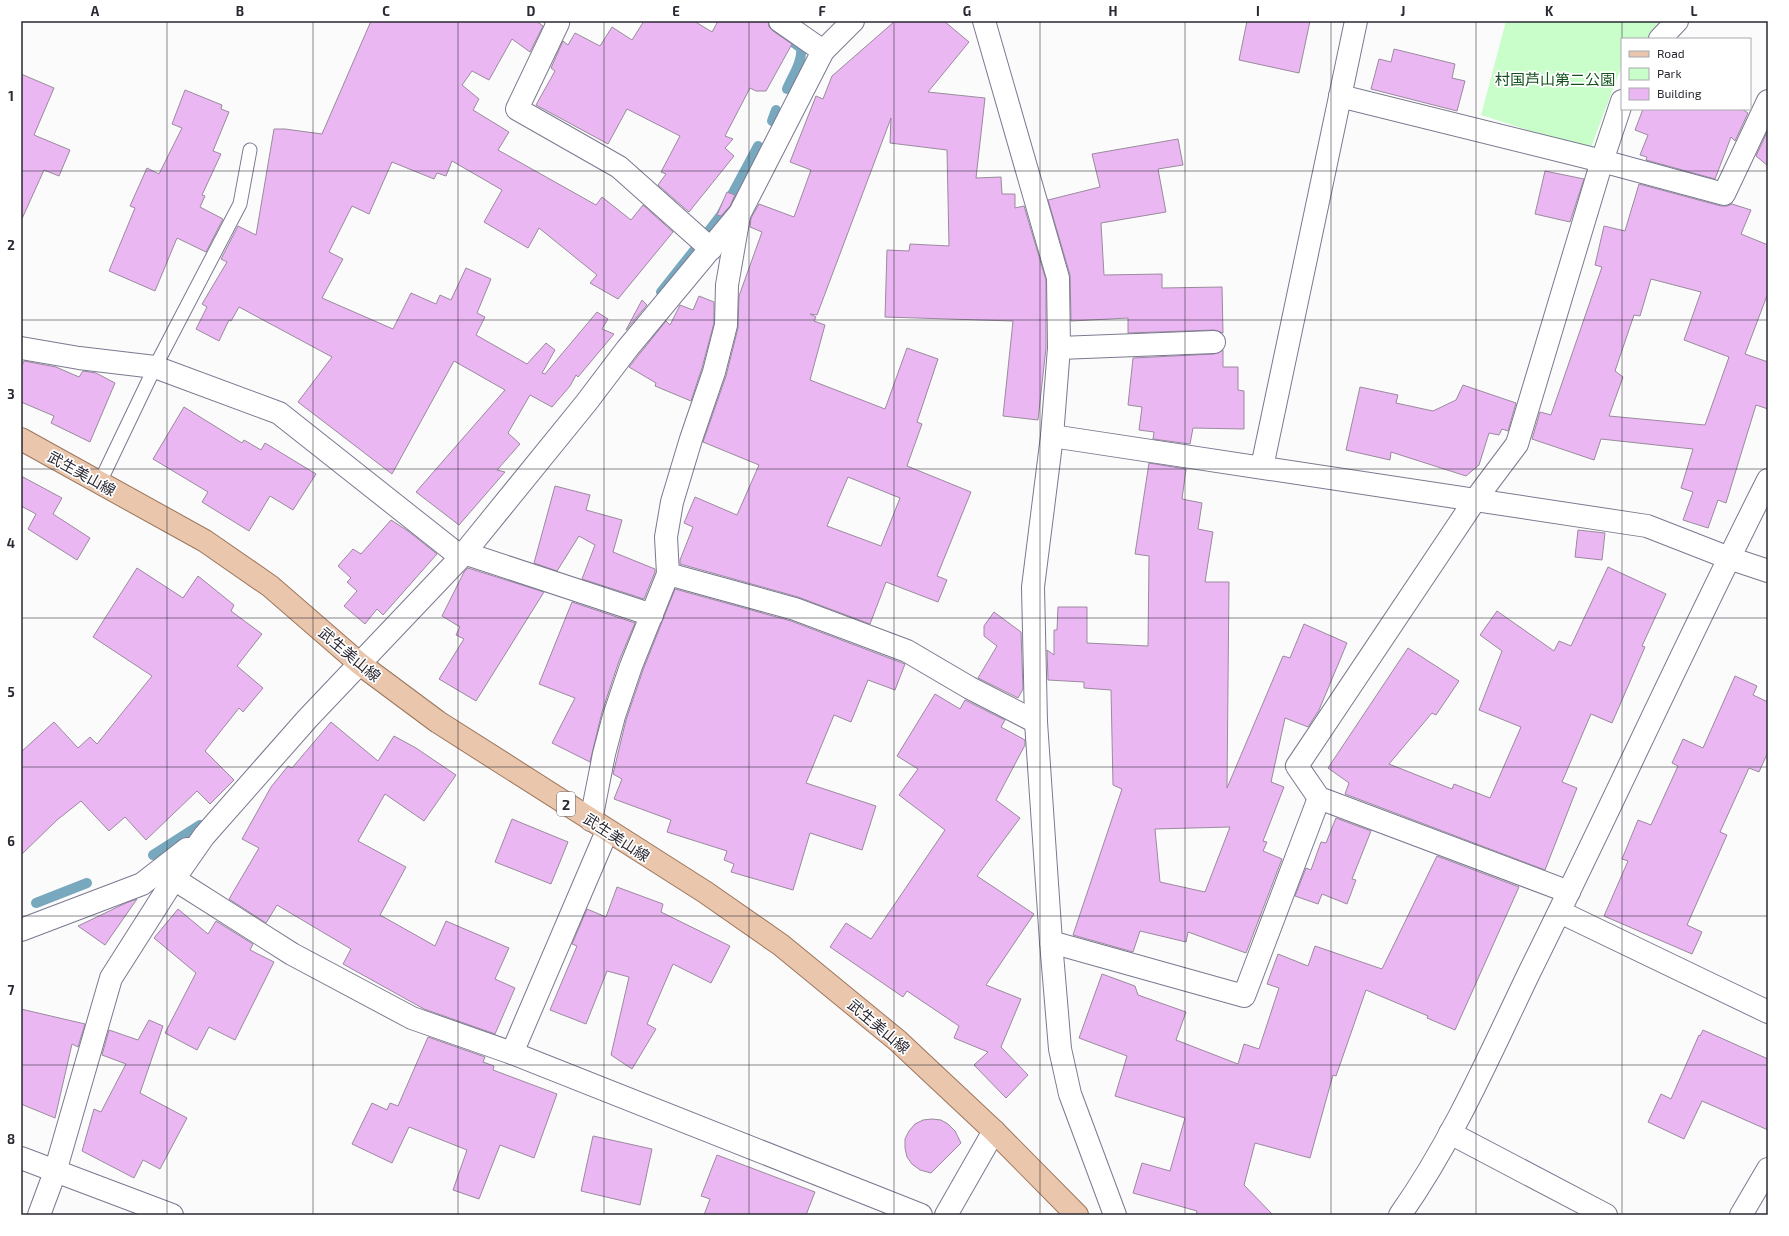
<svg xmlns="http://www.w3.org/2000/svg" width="1789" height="1236" viewBox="0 0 1789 1236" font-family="'Exo 2','Noto Sans JP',sans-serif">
<rect width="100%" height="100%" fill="#fbfbfb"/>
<!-- green -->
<path fill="#c9fecb" d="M1506 21H1659L1648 39H1622V65L1590 150 1481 115Z"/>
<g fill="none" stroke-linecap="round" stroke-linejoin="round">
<!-- stream -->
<g stroke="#78a8be" stroke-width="10">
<path d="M762 21 801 48C803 61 792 77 787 89"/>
<path d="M772 121 776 110"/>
<path d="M708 232 721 215 758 146"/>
<path d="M661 292 696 248"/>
<path d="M153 855 200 825"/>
<path d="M36 903 87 883"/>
</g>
</g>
<!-- building -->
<g fill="#eab7f3" stroke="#9b8a9e" fill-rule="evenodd">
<path d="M371 21H536L543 26 530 52 512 39 489 80 472 71 462 85 479 99 473 110 509 132 498 150 596 205 602 197 631 220 643 205 673 232 618 299 590 283 597 275 539 228 528 248 484 222 502 190 452 161 446 176 437 173 434 179 392 162 369 214 352 206 329 252 343 259 322 298 393 329 411 293 436 304 440 295 451 300 466 268 491 279 477 313 485 317 476 335 527 364 546 343 555 350 542 373 545 374 597 312 608 319 602 329 614 334 578 377 576 375 570 386 552 407 530 395 508 433 520 444 497 470 505 472 459 525 416 492 505 390 454 361 392 474 298 402 332 357 239 307 231 321 229 320 219 341 196 329 207 307 202 304 227 262 221 259 238 226 256 235 274 129H285L322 134Z"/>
<path d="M644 21H694L712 32 718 21H768L769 27 773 31 792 44 766 91H756L750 88 725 136 733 139 725 148 734 156 689 212 658 185 666 174 661 172 680 136 627 109 608 144 536 105 555 71 551 68 563 41 568 45 575 33 600 46 612 27 632 40Z"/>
<path d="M895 21H944L969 42 928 92 985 98 976 178 1001 177 1002 194H1015V208L1024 206 1046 280V348L1038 420 1003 416 1013 321 885 317 887 250 909 251 910 244 949 246 947 150 890 143 891 118 817 315 810 314 816 317 814 321 825 325 810 380 885 409 907 348 938 359 917 422 922 424 907 466 971 492 937 576 947 580 938 602 886 582 870 624 798 597 680 564V560L693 527 684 523 695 497 737 515 759 465 703 442 726 376 738 328 739 296 762 232 750 227 751 218 759 204 794 217 811 170 790 162 816 96 823 99 832 76ZM848 477 900 498 881 546 827 526Z"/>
<path d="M1247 21H1310L1299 73 1239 60Z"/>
<path d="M1394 49 1455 64 1452 78 1465 81 1457 111 1371 89 1379 59 1391 62Z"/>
<path d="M21 74 54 88 34 135 70 150 59 176 44 170 21 221Z"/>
<path d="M185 90 222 105 221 109 229 112 213 151 221 154 202 195 205 196 200 207 223 219 206 252 177 238 155 291 109 271 135 208 130 206 147 168 159 174 182 128 172 124Z"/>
<path d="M1643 109H1742L1748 113 1735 141 1731 137 1715 179 1646 160 1647 157 1640 155 1648 135 1635 130Z"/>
<path d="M1768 130V166L1756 156Z"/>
<path d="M1178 139 1183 165 1158 169 1166 212 1101 223 1104 275 1162 274V288L1222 287 1223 333 1214 330 1128 333V318L1071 321 1070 275 1048 200 1100 187 1092 154Z"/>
<path d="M1545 171 1584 179 1570 222 1535 214Z"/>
<path d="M1639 184 1721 206H1727L1732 204 1751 210 1741 234 1768 245V293L1745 354 1768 362V409L1756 405 1726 503 1718 500 1708 528 1683 520 1693 492 1681 488 1693 449 1601 439 1594 460 1532 439 1540 412 1551 415 1602 267 1595 265 1604 226 1625 231ZM1651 279 1701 292 1684 340 1729 357 1705 425 1609 416 1623 377 1615 371 1634 315 1640 316Z"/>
<path d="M727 192 735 195 730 206 721 216 717 215Z"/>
<path d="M699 296 714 302V323L702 368 691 401 655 386 656 383 629 367 666 321 670 325 680 305 693 310Z"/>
<path d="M642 300 647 305 626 330Z"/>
<path d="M1223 350V367H1238V390L1244 391V429L1193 428 1190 444 1153 439 1154 432 1139 430 1142 407 1128 405 1133 358 1214 354Z"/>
<path d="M24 361 56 367 79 377 83 371 96 373 115 383 90 442 51 423 54 416 21 402V367Z"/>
<path d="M1463 385 1516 403 1508 431 1502 429 1499 435 1489 433 1479 465 1466 476 1391 452 1390 460 1346 450 1360 387 1398 395 1396 403 1433 411 1456 400Z"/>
<path d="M184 407 242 443 244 440 261 450 265 443 316 474 293 510 270 496 249 531 202 502 208 492 153 459Z"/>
<path d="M1149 463 1186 469 1182 499 1202 503 1198 529 1213 532 1205 582H1229L1227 788 1283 656 1290 658 1304 624 1347 643 1319 710 1308 727 1285 718 1271 782 1284 787 1263 841 1267 842 1263 851 1282 859 1246 953 1188 932 1186 942 1140 931 1133 952 1073 935 1122 789 1113 785 1111 690 1084 688V682L1048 680 1047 650 1054 655V630H1057L1058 607H1087V643L1148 646 1149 556 1135 554ZM1230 827 1205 892 1160 882 1155 829Z"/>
<path d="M21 476 62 498 53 514 90 538 77 560 28 529 36 514 21 506Z"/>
<path d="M555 486 590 495 586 510 622 520 613 552 655 569V572L644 599 582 579 595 545 579 536 557 571 534 563Z"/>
<path d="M391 520 408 531 437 554 383 615 377 609 365 624 344 606 357 591 347 582 351 578 338 566 353 549 361 554Z"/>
<path d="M1578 530 1605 533 1602 560 1575 557Z"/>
<path d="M1608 567 1666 594 1642 646 1645 647 1612 723 1591 714 1562 782 1577 788 1545 870 1345 794 1349 783 1328 768 1408 648 1459 681 1436 715 1432 713 1389 764 1452 789 1454 784 1490 798 1521 727 1479 710 1502 651 1480 635 1497 611 1554 651 1559 641 1571 646Z"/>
<path d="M137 568 183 598 198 576 234 605 231 611 262 634 237 666 263 688 243 712 239 708 205 751 234 780 210 804 197 791 146 840 125 817 109 831 81 801 57 820 21 855V752L54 722 78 748 90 737 97 744 152 676 93 637Z"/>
<path d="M468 568 544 592 476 701 439 679 464 639 456 635 460 627 442 616 464 572Z"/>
<path d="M675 589 791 621 905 664 895 690 868 680 851 722 834 715 806 783 876 806 862 850 810 833 793 890 731 872 734 864 724 860 727 851 667 832 671 820 614 799 622 779 613 774 626 720 643 670Z"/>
<path d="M572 602 635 623 619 661 602 712 590 762 552 743 575 698 539 684Z"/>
<path d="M994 612 1021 632 1023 689 1018 698 978 678 997 646 984 636V626Z"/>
<path d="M1735 676 1757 686 1753 695 1768 702V752L1759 772 1749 768 1720 832 1727 835 1687 925 1702 932 1692 954 1604 916 1628 861 1622 859 1638 820 1651 825 1678 766 1672 763 1683 739 1703 748Z"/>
<path d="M935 694 960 709 965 700 1005 720 1001 727 1025 740V745L996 800 1020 818 977 876 1034 914 986 985 1021 999 1001 1047 1028 1075 1006 1098 974 1065 988 1052 954 1038 959 1026 907 991 903 997 830 947 846 923 871 939 945 830 899 795 918 769 897 756Z"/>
<path d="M331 722 378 761 394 736 416 748 456 775 424 821 385 794 358 841 406 867 380 915 435 946 446 921 509 948 495 979 515 988 495 1034 424 1009 343 964 351 949 277 905 266 923 229 899 259 848 242 839 271 787 288 766 292 768Z"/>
<path d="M1336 818 1371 831 1352 879 1356 880 1347 904 1322 894 1318 904 1295 896 1306 868 1311 870 1321 842 1326 843Z"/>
<path d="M512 819 568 842 551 884 495 862Z"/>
<path d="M1437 856 1519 887 1455 1030 1427 1018 1428 1016 1366 990 1336 1076 1333 1075 1310 1158 1255 1143 1244 1185 1273 1215H1196L1197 1211 1133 1193 1142 1163 1170 1171 1185 1118 1115 1096 1127 1056 1079 1038 1102 974 1135 986 1138 995 1186 1012 1176 1040 1238 1064 1244 1044 1259 1049 1279 988 1267 984 1278 954 1308 966 1315 946 1382 969Z"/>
<path d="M617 887 663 904 661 912 730 946 711 983 673 964 647 1024 656 1029 632 1069 611 1055 629 977 607 971 586 1024 550 1010 577 946 572 944 587 909 606 917Z"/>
<path d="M137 899 105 945 78 926 126 903Z"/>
<path d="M178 909 208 934 216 921 253 944 250 950 274 962 235 1040 209 1027 197 1050 165 1033 196 973 154 938Z"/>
<path d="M21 1009 85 1024 78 1047 72 1044 55 1118 21 1104Z"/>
<path d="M149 1020 163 1026 140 1093 187 1118 160 1169 143 1160 134 1178 82 1151 94 1109 101 1112 126 1064 102 1055 109 1030 138 1040Z"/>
<path d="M1703 1030 1768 1059V1130L1702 1101 1684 1139 1648 1122 1661 1094 1671 1099 1699 1035 1700 1036Z"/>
<path d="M428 1037 485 1057 483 1062 494 1066 493 1070 557 1094 534 1158 500 1145 479 1199 453 1190 467 1150 409 1127 392 1163 352 1144 372 1103 387 1110 390 1103 398 1106Z"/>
<path d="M932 1119 941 1120 948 1124 955 1131 961 1143 931 1173 920 1170 912 1164 907 1157 905 1148V1139L909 1131 915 1124 923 1120Z"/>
<path d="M593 1136 652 1149 640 1205 581 1191Z"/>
<path d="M717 1155 815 1192 806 1215H704L710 1199 701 1196Z"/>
</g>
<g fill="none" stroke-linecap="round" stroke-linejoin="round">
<defs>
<path id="service" d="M100 482 155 367 240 204 250 150"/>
<g id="minor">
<path d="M556 21 558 23 517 109 619 167 711 249"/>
<path d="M780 21 823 51"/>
<path d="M984 21 1058 278 1059 348 1052 436 1033 587 1036 722 1051 942 1060 1049 1070 1094 1115 1215"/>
<path d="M1660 39 1677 21"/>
<path d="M1340 96 1602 161 1724 194 1768 101"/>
<path d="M21 348 79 358 155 367 279 413 461 557"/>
<path d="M1059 348 1214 342"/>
<path d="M1052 436 1647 526 1729 558 1768 571"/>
<path d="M1262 467 1356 21"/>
<path d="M464 553 652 615"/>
<path d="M668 574 795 609 907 651 970 688 1036 722"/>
<path d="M591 820 604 754 614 716 631 666 668 574 666 537 672 502 691 439 714 372 726 325 727 285 739 216"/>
<path d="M174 879 292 954 412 1018 512 1053 921 1215"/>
<path d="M1569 892 1319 798 1297 766 1475 500 1517 444 1602 161 1622 101"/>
<path d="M1560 912 1768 1012"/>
<path d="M21 930 142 884 187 849"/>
<path d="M1051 942 1244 996 1319 798"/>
<path d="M512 1053 607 831"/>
<path d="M1450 1133 1606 1215"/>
<path d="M21 1158 172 1215"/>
<path d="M39 1215 55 1172 111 978 174 879 204 836 308 718 461 557 586 403 627 349 740 213 823 51 853 21"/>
<path d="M946 1215 994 1131"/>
<path d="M1400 1215C1453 1140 1490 1054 1530 971 1611 808 1686 642 1768 480"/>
<path d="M1741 1215 1768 1169"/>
</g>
<path id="primary" d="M21 439 205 541 270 586 360 664 438 722 705 892 781 945 898 1041 994 1131 1077 1215"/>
</defs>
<!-- service casing -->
<use href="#service" stroke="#7b7990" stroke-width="15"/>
<!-- minor casing -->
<use href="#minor" stroke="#7b7990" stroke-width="24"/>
<!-- primary casing -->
<use href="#primary" stroke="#9d765d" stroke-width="24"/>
<!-- service -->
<use href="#service" stroke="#fff" stroke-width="13"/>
<!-- minor -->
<use href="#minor" stroke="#fff" stroke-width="22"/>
<!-- primary -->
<use href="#primary" stroke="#e9c6ac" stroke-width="22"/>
</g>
<!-- grid -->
<path fill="none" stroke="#2a2933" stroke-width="1" stroke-opacity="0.55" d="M167 21V1215M313 21V1215M458 21V1215M604 21V1215M749 21V1215M894 21V1215M1040 21V1215M1185 21V1215M1331 21V1215M1476 21V1215M1622 21V1215M21 171H1768M21 320H1768M21 469H1768M21 618H1768M21 767H1768M21 916H1768M21 1065H1768"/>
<g text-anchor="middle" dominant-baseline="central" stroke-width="3.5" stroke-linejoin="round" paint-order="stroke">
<!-- shield labels -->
<rect fill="#fff" stroke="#6a6970" stroke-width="1" x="557" y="792" width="18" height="24" rx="3"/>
<g font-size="14" font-weight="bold" fill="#2a2933">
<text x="566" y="804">2</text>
</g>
<!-- park labels -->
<g font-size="15" fill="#13501d" stroke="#fff">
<text x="1555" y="79">村国芦山第二公園</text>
</g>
<!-- street labels -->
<g font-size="15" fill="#2a2933" stroke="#fff">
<text transform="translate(82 473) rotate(29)">武生美山線</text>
<text transform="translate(350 654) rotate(40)">武生美山線</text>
<text transform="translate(617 837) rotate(33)">武生美山線</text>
<text transform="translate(879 1026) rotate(40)">武生美山線</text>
</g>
</g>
<!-- border -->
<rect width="1789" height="1236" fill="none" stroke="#ffffff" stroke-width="44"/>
<!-- legend -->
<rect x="1621" y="38" width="130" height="72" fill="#ffffff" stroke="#aaa9ad"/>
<rect x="1629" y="51" width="20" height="6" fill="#e9c6ac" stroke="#aaa9ad"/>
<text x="1657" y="58" font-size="12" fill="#2a2933">Road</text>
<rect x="1629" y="68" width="20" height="12" fill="#c9fecb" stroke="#aaa9ad"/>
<text x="1657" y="78" font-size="12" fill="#2a2933">Park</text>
<rect x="1629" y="88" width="20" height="12" fill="#eab7f3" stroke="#aaa9ad"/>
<text x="1657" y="98" font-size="12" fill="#2a2933">Building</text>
<rect x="22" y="22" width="1745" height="1192" fill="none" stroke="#2a2933" stroke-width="1.5"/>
<g font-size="13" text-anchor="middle" font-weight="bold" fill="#2a2933">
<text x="95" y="16">A</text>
<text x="240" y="16">B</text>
<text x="386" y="16">C</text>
<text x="531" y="16">D</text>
<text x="676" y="16">E</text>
<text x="822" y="16">F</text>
<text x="967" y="16">G</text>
<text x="1113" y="16">H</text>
<text x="1258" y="16">I</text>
<text x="1403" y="16">J</text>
<text x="1549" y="16">K</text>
<text x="1694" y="16">L</text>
<text x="11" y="101">1</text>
<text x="11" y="250">2</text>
<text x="11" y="399">3</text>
<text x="11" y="548">4</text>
<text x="11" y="697">5</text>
<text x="11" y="846">6</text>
<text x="11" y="995">7</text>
<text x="11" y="1144">8</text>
</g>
</svg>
